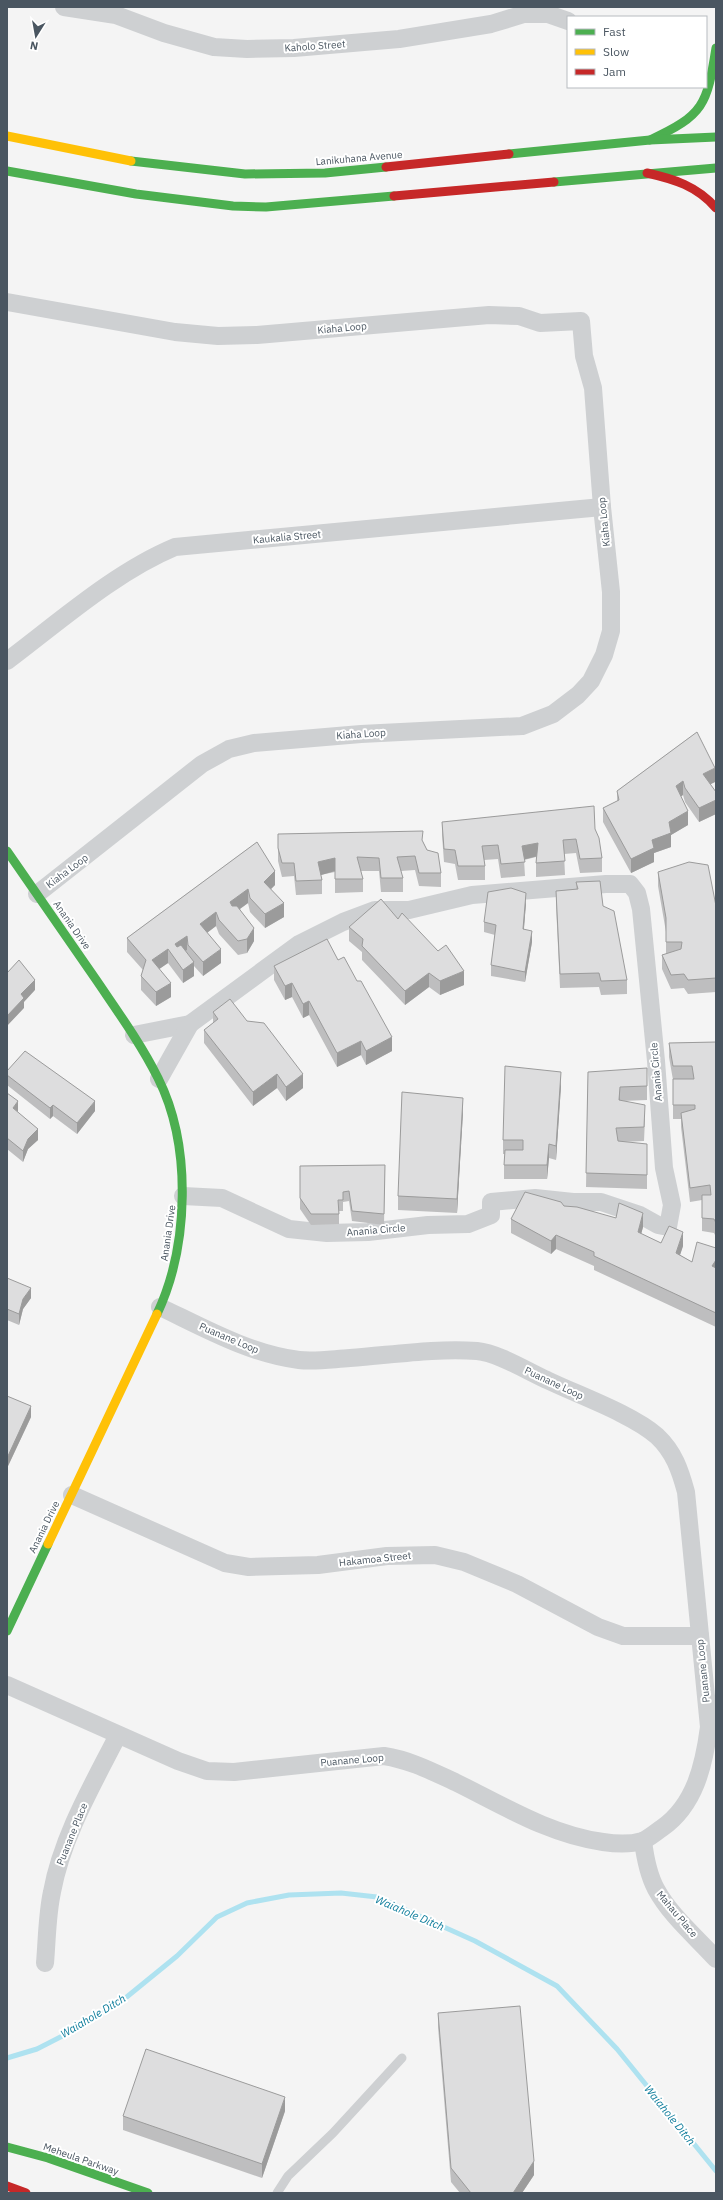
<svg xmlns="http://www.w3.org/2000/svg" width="723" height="2200" viewBox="0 0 723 2200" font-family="'IBM Plex Sans',sans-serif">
<rect width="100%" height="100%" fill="#f4f4f4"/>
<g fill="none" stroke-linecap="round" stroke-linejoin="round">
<!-- stream -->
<path stroke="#aee2f0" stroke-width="5" d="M7 2058 37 2049 78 2028 123 2000 177 1956 217 1917 247 1903 289 1895 341 1893 377 1897 475 1941 557 1986 617 2049 716 2171"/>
<!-- lane -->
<path stroke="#ced0d2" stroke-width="9" d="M277 2193 288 2176 333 2133 402 2058"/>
<!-- street -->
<g stroke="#ced0d2" stroke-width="18">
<path d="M64 7 116 15 164 33 214 47 247 49 294 48 399 39 491 24 524 14H548L568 21"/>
<path d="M7 302 175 332 218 336 257 335 489 315 519 316 540 323 581 321 584 356 593 388 602 507 611 592V631L604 655 591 681 578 695 553 714 522 726 361 734 254 743 229 749 202 764 37 894"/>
<path d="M7 661C59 622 115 572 175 547L602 507"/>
<path d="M134 1035 190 1024 299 944 343 922 375 910H409L472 895 606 884H630L637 893 641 909 656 1061 664 1168 672 1205 668 1227 658 1225 640 1215 601 1202H573L535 1198 491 1202V1215L468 1224 428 1225 368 1232 327 1233 289 1229 222 1198 183 1196"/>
<path d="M159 1079 190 1024"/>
<path d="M72 1495 225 1563 249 1567 318 1565 387 1556 435 1555 464 1562 517 1584 598 1627 623 1636H700"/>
<path d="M7 1685 178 1761 207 1771 234 1772 384 1756C410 1760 431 1771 455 1782 502 1805 550 1835 603 1842 616 1844 629 1845 642 1841 648 1839 656 1832 662 1828 695 1805 704 1765 709 1727L686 1492C680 1470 674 1452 657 1436 632 1414 578 1395 547 1380 527 1371 498 1353 477 1351 435 1348 392 1355 350 1358 333 1359 315 1362 299 1360 250 1354 204 1328 160 1307"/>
<path d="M643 1841C645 1857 648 1874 656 1889 670 1915 696 1937 716 1959"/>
<path d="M45 1963C47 1940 47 1915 52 1892 62 1837 93 1784 118 1735"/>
</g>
<!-- fast -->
<g stroke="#4caf50" stroke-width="9">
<path d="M650 140C704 115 707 105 716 48"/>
<path d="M509 154 650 140 716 137"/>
<path d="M131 161 245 174 325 173 386 167"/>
<path d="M7 171 136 194 233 206 266 207 394 196"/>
<path d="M554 182 716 168"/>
<path d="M7 851C37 894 67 938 97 981 118 1012 141 1044 158 1078 192 1146 189 1246 157 1314"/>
<path d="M7 1631 48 1544"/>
<path d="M7 2147 48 2158 148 2193"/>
</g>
<!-- slow -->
<g stroke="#ffc107" stroke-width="9">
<path d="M7 136 131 161"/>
<path d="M48 1544 157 1314"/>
</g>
<!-- jam -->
<g stroke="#c62828" stroke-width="9">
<path d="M386 167 509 154"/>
<path d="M647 173C674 179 697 186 716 208"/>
<path d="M394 196 554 182"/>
<path d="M7 2186 26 2193"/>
</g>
</g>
<!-- wall -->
<g fill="#bebebf">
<path d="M697 732 715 782 710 784 716 792V814L699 822 685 802 683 795 681 796 688 825 671 835V847L654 853V862L631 873 603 822V808L617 801V791Z"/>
<path d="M442 822 595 829 602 858V872L580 873 576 853 564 854 565 875 536 877V857L524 860 525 876 501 878 498 859 484 860 485 866V880H458L455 864 444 862 442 835Z"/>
<path d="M278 834 423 842 427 850 441 873V887L419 886 415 870 401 871 403 878V892H381L379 871H361L363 879V892L335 893V872L320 875 322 880V894L296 895 294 876 282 877 278 861Z"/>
<path d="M257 842 275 885 271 889 284 917 265 928 250 912 248 903 240 909 254 941 247 953 238 955 219 934 216 926 207 933 221 963 203 976 194 966V976L183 983 168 963 159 969 171 997 156 1006 141 990V976L143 970 127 952V938Z"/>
<path d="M658 872 716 906V992L688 994 684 988 671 989 662 969V955L666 954V932L658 886Z"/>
<path d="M576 882 627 980V994L601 995 599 987 560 988 556 905V891L576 889Z"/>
<path d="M526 903 524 929 532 942 525 982 491 976V965L495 935 484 932V922Z"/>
<path d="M398 919 464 985 440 995 429 987 405 1005 362 960V952L349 941V927Z"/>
<path d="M338 960 392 1051 366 1065 361 1055 337 1067 309 1015 303 1018 292 997 285 1000 274 980V966Z"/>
<path d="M213 1012 247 1021 303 1088 286 1101 277 1088 253 1106 204 1043V1030L213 1023Z"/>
<path d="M716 1042V1237L714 1233 702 1231V1200L690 1202 681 1127V1119H673V1080L669 1057V1043Z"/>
<path d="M7 1071 95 1111 77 1134 53 1116 50 1119 7 1085Z"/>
<path d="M588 1072 647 1082V1100L622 1101 645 1119 644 1141 622 1142 647 1158V1189L586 1187Z"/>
<path d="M561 1086 556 1160 549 1158 547 1179H504V1165L505 1154H503V1140Z"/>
<path d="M7 1093 18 1112 38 1140 28 1149 23 1162 7 1149Z"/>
<path d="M463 1112 457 1213 398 1210V1196Z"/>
<path d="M385 1165 384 1225 352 1221 349 1201 343 1202V1211H339V1224L311 1225 300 1209V1166Z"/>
<path d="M564 1206 643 1227 641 1234 661 1243 683 1246 680 1255 692 1262 716 1248V1327L594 1270V1266L556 1249 551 1254 511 1233V1219Z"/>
<path d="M7 1278 31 1298 23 1309 19 1325 7 1320Z"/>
<path d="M7 1396 31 1417 8 1466H7Z"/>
<path d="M438 2013 534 2175 522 2193H460L451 2182 438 2027Z"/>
<path d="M285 2111 262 2178 123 2130V2116Z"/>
</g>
<!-- shaded-wall -->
<g fill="#9b9b9b">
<path d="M715 768V782L703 788V774Z"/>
<path d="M683 781V795L676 800V786Z"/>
<path d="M716 800V814L699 822V808Z"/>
<path d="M688 811V825L671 835V847L654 853V862L631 873V859L669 822Z"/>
<path d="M538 843V856L522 860V846Z"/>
<path d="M335 858V871L318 876V862Z"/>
<path d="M275 871V885L264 896V882Z"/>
<path d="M248 889V903L230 916V902Z"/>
<path d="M526 893V903L523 939V929Z"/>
<path d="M284 903V917L265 928V914Z"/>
<path d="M216 912V926L200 938V924Z"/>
<path d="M254 928V941L247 953V939Z"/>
<path d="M532 931V942L525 982V972Z"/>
<path d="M187 936V950L175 957V944Z"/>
<path d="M168 949V963L152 974V960Z"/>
<path d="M221 949V963L203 976V962Z"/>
<path d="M194 962V976L183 983V970Z"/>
<path d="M464 971V985L440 995V981Z"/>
<path d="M429 973V987L405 1005V991Z"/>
<path d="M35 980V990L24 1002V1008L7 1026V1016L21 994Z"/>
<path d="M171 983V997L156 1006V992Z"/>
<path d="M292 983V997L285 1000V986Z"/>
<path d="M309 1001V1015L303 1018V1004Z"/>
<path d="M392 1037V1051L366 1065V1051Z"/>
<path d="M361 1041V1055L337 1067V1053Z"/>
<path d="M561 1072V1086L556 1160V1146Z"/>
<path d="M277 1074V1088L253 1106V1092Z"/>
<path d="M303 1074V1088L286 1101V1087Z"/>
<path d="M620 1087V1101L619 1100Z"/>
<path d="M463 1098V1112L457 1213V1199Z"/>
<path d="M18 1101V1112L13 1108Z"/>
<path d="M95 1101V1111L77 1134V1123Z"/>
<path d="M53 1105V1116L50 1119V1108Z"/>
<path d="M38 1129V1140L28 1149 23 1162V1151L28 1139Z"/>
<path d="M549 1144V1158L547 1179V1165Z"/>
<path d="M643 1213V1227L638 1246V1232Z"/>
<path d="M683 1232V1246L676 1267V1253Z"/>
<path d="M556 1235V1249L551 1254V1241Z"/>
<path d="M716 1260V1274L712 1266Z"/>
<path d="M31 1288V1298L23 1309 19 1325V1314L23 1299Z"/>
<path d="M31 1406V1417L8 1466V1456Z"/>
<path d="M285 2097V2111L262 2178V2164Z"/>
<path d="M534 2161V2175L522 2193H513Z"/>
</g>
<!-- building -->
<g fill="#ddddde" stroke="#9b9b9b">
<path d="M697 732 715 768 703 774 716 792V800L699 808 685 788 683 781 676 786 688 811 669 822 671 833 652 840 654 848 631 859 603 808 619 800 617 791Z"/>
<path d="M594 806 595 829 599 838 602 858 580 859 576 839 563 840 565 861 536 863 538 843 522 846 525 862 501 864 498 845 482 846 485 866H458L455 850 444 849 442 822Z"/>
<path d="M423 831 422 840 427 850 438 853 441 873H419L415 856 397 857 403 878H381L379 858 357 857 363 879H335V858L318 862 322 880 296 881 294 863H282L278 848V834Z"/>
<path d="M257 842 275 871 264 882 284 903 265 914 250 898 248 889 230 902 232 906H237L254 928 247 939 238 941 219 920 216 912 200 924 221 949 203 962 188 945 187 936 175 944 177 947 181 945 194 962 183 970 168 949 152 960 171 983 156 992 141 976 146 960 127 938Z"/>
<path d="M689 862 708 865 716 906V978L688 980 684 974 671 975 662 955 681 949 682 942H666V918L658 872Z"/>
<path d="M600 881 603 906 614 911 627 980 601 981 599 973 560 974 556 891 578 889 576 882Z"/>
<path d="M511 888 526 893 523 929 532 931 525 972 491 965 496 925 484 922 488 892Z"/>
<path d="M381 899 398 919 402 913 438 951 446 945 464 971 440 981 429 973 405 991 362 946 363 939 349 927Z"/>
<path d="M327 939 338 960 344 957 357 981H361L392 1037 366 1051 361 1041 337 1053 309 1001 303 1004 292 983 285 986 274 966Z"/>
<path d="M19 960 35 980 21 994 24 998 7 1016V973Z"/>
<path d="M230 999 247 1021 264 1023 303 1074 286 1087 277 1074 253 1092 204 1030 218 1019 213 1012Z"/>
<path d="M716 1042V1223L714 1219 702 1218V1195H711L710 1185 690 1188 681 1113 695 1109V1105H673V1079H694L692 1066H673L669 1043Z"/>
<path d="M25 1051 95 1101 77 1123 53 1105 50 1108 7 1075V1071Z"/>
<path d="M505 1066 561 1072 556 1146 549 1144 547 1165H504L505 1150H523V1140H503Z"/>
<path d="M647 1068V1086L620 1087 619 1100 645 1105 644 1127 616 1128 618 1141 647 1144V1175L586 1173 588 1072Z"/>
<path d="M402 1092 463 1098 457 1199 398 1196Z"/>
<path d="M7 1093 18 1101 13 1108 38 1129 28 1139 23 1151 7 1138Z"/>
<path d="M385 1165 384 1214 352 1211 349 1191 343 1192V1200H338L339 1214H311L300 1198V1166Z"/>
<path d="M525 1192 561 1202 564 1206 577 1207 616 1218 619 1203 643 1213 638 1232 661 1243 669 1226 683 1232 676 1253 692 1262 697 1242 716 1248V1260L712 1266 716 1268V1313L594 1256V1252L556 1235 551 1241 511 1219Z"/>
<path d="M7 1278 31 1288 23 1299 19 1314 7 1309Z"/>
<path d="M7 1396 31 1406 8 1456 7 1455Z"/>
<path d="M520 2006 534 2161 513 2193H471L451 2168 438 2013Z"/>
<path d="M146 2049 285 2097 262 2164 123 2116Z"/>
</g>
<g text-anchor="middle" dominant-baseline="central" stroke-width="4" stroke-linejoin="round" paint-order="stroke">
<!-- street labels -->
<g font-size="10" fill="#4a5661" stroke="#fff">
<text transform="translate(315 46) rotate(-4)">Kaholo Street</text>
<text transform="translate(359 158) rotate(-5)">Lanikuhana Avenue</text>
<text transform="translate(342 328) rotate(-5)">Kiaha Loop</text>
<text transform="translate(604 522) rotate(-96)">Kiaha Loop</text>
<text transform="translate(287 537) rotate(-5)">Kaukalia Street</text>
<text transform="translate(361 734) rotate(-4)">Kiaha Loop</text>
<text transform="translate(67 871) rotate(-37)">Kiaha Loop</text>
<text transform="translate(72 925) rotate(55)">Anania Drive</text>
<text transform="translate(656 1072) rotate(-95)">Anania Circle</text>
<text transform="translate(376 1230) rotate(-5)">Anania Circle</text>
<text transform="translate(168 1233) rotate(-82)">Anania Drive</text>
<text transform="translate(229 1338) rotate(23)">Puanane Loop</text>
<text transform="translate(554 1383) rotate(25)">Puanane Loop</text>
<text transform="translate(44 1527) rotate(-64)">Anania Drive</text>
<text transform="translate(375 1559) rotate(-6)">Hakamoa Street</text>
<text transform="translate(703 1671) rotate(-96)">Puanane Loop</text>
<text transform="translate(352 1760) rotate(-5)">Puanane Loop</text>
<text transform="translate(72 1834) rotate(-68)">Puanane Place</text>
<text transform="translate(677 1914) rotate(50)">Mahau Place</text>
<text transform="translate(81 2159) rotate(19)">Meheula Parkway</text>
</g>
<!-- water labels -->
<g font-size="11" font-style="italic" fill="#0c7c9b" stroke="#fff">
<text transform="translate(410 1913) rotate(23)">Waiahole Ditch</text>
<text transform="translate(93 2016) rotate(-31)">Waiahole Ditch</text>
<text transform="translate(670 2115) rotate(51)">Waiahole Ditch</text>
</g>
</g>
<!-- border -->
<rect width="723" height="2200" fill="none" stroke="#4a5661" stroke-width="16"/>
<!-- legend -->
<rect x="567" y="16" width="140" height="72" fill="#ffffff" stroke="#b7bbc0"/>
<rect x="575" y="29" width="20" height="6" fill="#4caf50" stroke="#b7bbc0"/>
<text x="603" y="36" font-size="12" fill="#4a5661">Fast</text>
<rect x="575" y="49" width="20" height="6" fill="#ffc107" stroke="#b7bbc0"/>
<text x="603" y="56" font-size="12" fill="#4a5661">Slow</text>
<rect x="575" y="69" width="20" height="6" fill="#c62828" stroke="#b7bbc0"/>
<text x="603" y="76" font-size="12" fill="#4a5661">Jam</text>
<!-- north arrow -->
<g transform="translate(36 36) rotate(191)" stroke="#ffffff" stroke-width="3" paint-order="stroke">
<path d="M0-3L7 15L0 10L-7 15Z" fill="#4a5661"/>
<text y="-6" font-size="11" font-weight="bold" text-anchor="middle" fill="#4a5661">N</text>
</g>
</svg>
